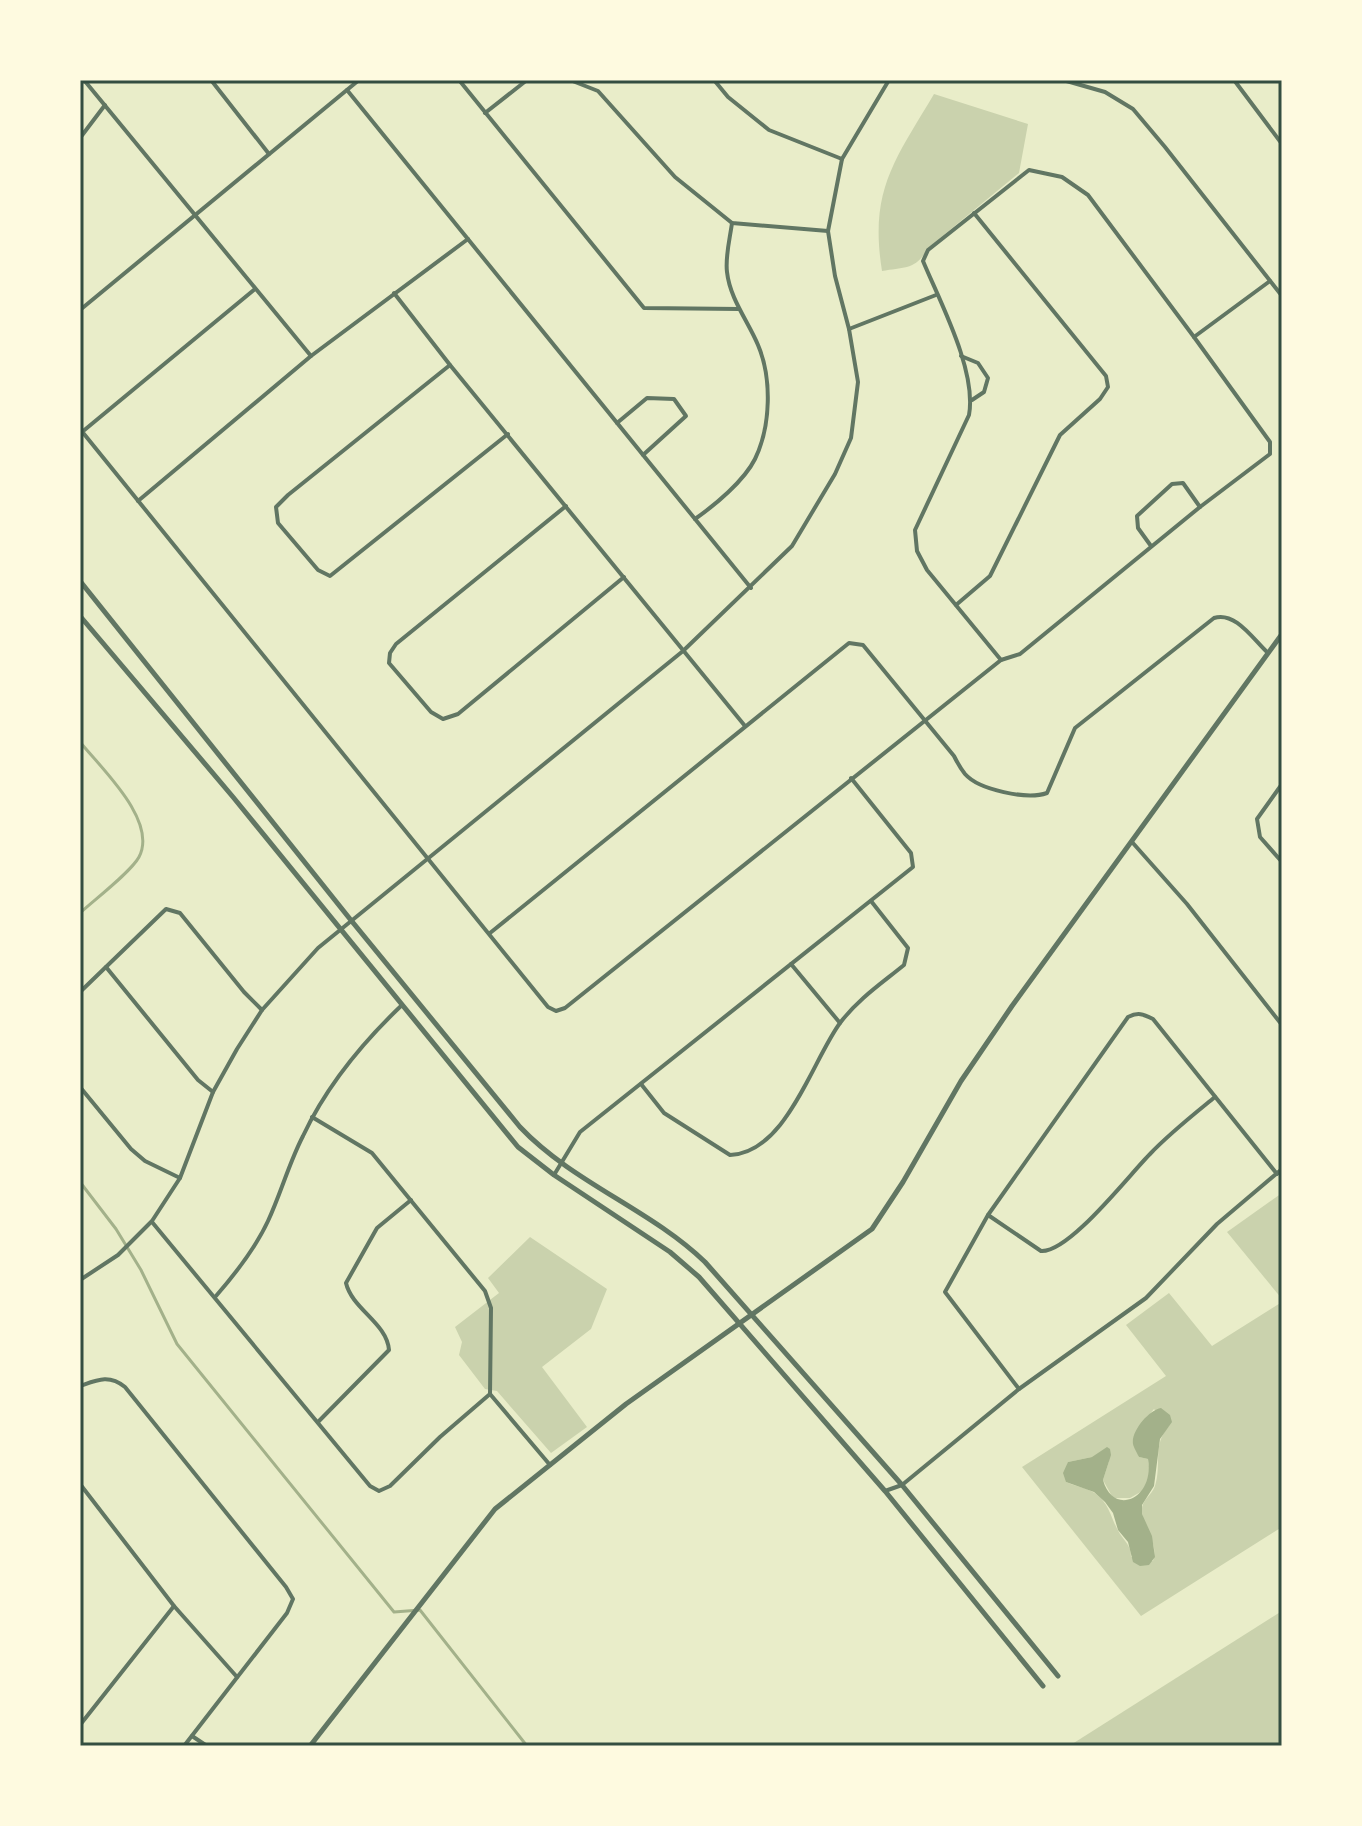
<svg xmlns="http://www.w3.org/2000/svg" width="1362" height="1826" viewBox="0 0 1362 1826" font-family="'PT Sans',sans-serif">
<rect width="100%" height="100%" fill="#e9edc9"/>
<!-- green -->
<g fill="#cad2ad" fill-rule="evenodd">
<path d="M934 94 1028 124 1019 173 928 248C916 270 905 267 882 271 869 190 895 160 934 94Z"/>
<path d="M1282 1193V1299L1227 1232Z"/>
<path d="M530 1237 607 1289 591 1329 542 1367 587 1427 551 1453 497 1391 485 1389 459 1355 462 1342 455 1327 499 1293 488 1278Z"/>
<path d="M1169 1293 1212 1346 1282 1302V1527L1141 1616 1022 1467 1166 1376 1126 1325ZM1154 1409 1169 1426C1152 1444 1162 1465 1155 1486 1151 1497 1140 1500 1142 1514 1144 1531 1159 1543 1153 1561L1131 1557C1131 1546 1126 1543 1120 1534 1110 1518 1110 1501 1091 1491 1083 1487 1074 1486 1066 1482L1068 1462 1092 1457 1109 1461 1103 1480 1113 1498H1130L1144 1490 1150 1474 1148 1459 1139 1457 1133 1443 1142 1423Z"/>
<path d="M1282 1611V1746H1069Z"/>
</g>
<!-- water -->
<path fill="#a3b18a" d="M1161 1408 1170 1415 1172 1422 1160 1439 1154 1486 1142 1505V1514L1152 1536 1155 1557 1149 1565 1140 1566 1133 1562 1128 1542 1118 1530 1113 1513 1105 1502 1094 1492 1066 1482 1063 1473 1068 1462 1092 1457 1107 1447 1110 1449 1111 1455 1103 1480C1113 1517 1155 1499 1148 1459L1139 1457C1138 1455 1133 1446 1133 1444 1131 1431 1149 1410 1161 1408Z"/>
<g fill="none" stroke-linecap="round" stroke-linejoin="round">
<!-- stream -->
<g stroke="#a3b18a" stroke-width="3">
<path d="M80 742C102 769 158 821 139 857 131 872 94 900 80 913"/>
<path d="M80 1182 116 1229 141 1270 177 1344 394 1612 420 1610 527 1746"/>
</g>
<!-- minor -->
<g stroke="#617663" stroke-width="4">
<path d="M84 80 311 356"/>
<path d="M211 80 269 154"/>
<path d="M459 80 644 308 739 309"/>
<path d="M570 80 598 91 675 177 732 223 828 231"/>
<path d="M714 80 728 97 769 130 842 159"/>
<path d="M1063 80 1105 92 1133 109 1165 147 1282 296"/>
<path d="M1234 80 1282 144"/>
<path d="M347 90 751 588"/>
<path d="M485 113 527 80"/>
<path d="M80 138 105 105"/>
<path d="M394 293 450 365 745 726"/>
<path d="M80 310 359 80"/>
<path d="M849 329 936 295"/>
<path d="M961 356 978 363 988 378 984 392 972 400"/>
<path d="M450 365 288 495 276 507 278 523 318 570 330 576 508 434"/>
<path d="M617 423 647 398 674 399 686 416 643 455"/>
<path d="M80 429 548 1007 556 1011 565 1008 1001 660 1020 654 1200 507 1270 454V442L1194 337 1270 281"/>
<path d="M82 432 255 289"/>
<path d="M138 501 311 356 468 239"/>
<path d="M566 506 396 644 390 653 389 663 431 712 443 719 458 714 624 577"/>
<path d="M695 519C715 505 744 481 755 459 771 426 772 378 758 345 748 321 730 299 727 272 725 257 730 238 732 223"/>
<path d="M1151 546 1138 528 1137 516 1172 484 1183 483 1200 507"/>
<path d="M956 605 990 576 1060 435 1100 399 1108 387 1106 376 974 213"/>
<path d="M1001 660 927 570 917 551 915 530 969 415C977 371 940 302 923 261L928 250 1029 170 1062 177 1088 195 1194 337"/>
<path d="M1282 784 1257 819 1260 837 1282 862"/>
<path d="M1132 842 1187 904 1282 1025"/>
<path d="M490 933 849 643 863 645 954 756C957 762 961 769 965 774 979 790 1027 800 1047 793L1075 728 1214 618C1235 611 1253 639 1267 652"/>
<path d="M791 964 840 1023"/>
<path d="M106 967 198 1080 213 1092"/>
<path d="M80 992 166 909 180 913 244 992 262 1010"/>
<path d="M641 1084 664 1113 730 1155C786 1153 812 1061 840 1023 858 999 882 983 904 965L908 948 871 901"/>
<path d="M80 1087 131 1149 145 1161 180 1178"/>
<path d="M554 1175 580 1132 913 867 911 853 851 778"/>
<path d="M988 1215 1041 1251C1069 1253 1129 1175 1150 1154 1170 1133 1193 1115 1215 1097"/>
<path d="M152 1222 370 1486 379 1491 390 1486 440 1437 490 1394 491 1308 485 1291 372 1153 312 1117"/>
<path d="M80 1280 118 1255 152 1221 180 1178 213 1092 237 1049 262 1010 318 948 683 651 792 546 835 474 851 438 858 382 849 329 835 276 828 231 842 159 889 80"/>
<path d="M216 1296C236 1273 255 1249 268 1221 281 1193 289 1163 303 1136 327 1085 362 1043 402 1005"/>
<path d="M80 1386C97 1380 109 1374 125 1387L286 1587 293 1599 287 1613 184 1746"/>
<path d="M1019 1389 945 1292 988 1215 1128 1017C1138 1012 1143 1014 1153 1019L1277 1174"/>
<path d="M490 1394 550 1465"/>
<path d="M318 1422 389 1350C387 1323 352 1309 346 1283L377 1228 411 1200"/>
<path d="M80 1484 174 1606 237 1677"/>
<path d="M885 1491 902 1485 1019 1389 1146 1298 1217 1224 1282 1169"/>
<path d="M80 1725 174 1606"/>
<path d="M192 1736 207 1746"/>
</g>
<!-- tertiary -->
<g stroke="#617663" stroke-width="5">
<path d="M80 581 350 919 520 1127C573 1183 650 1209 705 1262L902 1485 1058 1676"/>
<path d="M80 616 233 797 518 1147 554 1175 670 1252 699 1277 885 1491 1043 1686"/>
<path d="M310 1746 495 1509 626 1404 872 1229 903 1182 961 1081 1012 1006 1282 634"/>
</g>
</g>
<!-- border -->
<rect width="1362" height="1826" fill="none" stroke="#fefae0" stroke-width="164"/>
<rect x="82" y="82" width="1198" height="1662" fill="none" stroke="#344e41" stroke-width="3"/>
</svg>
